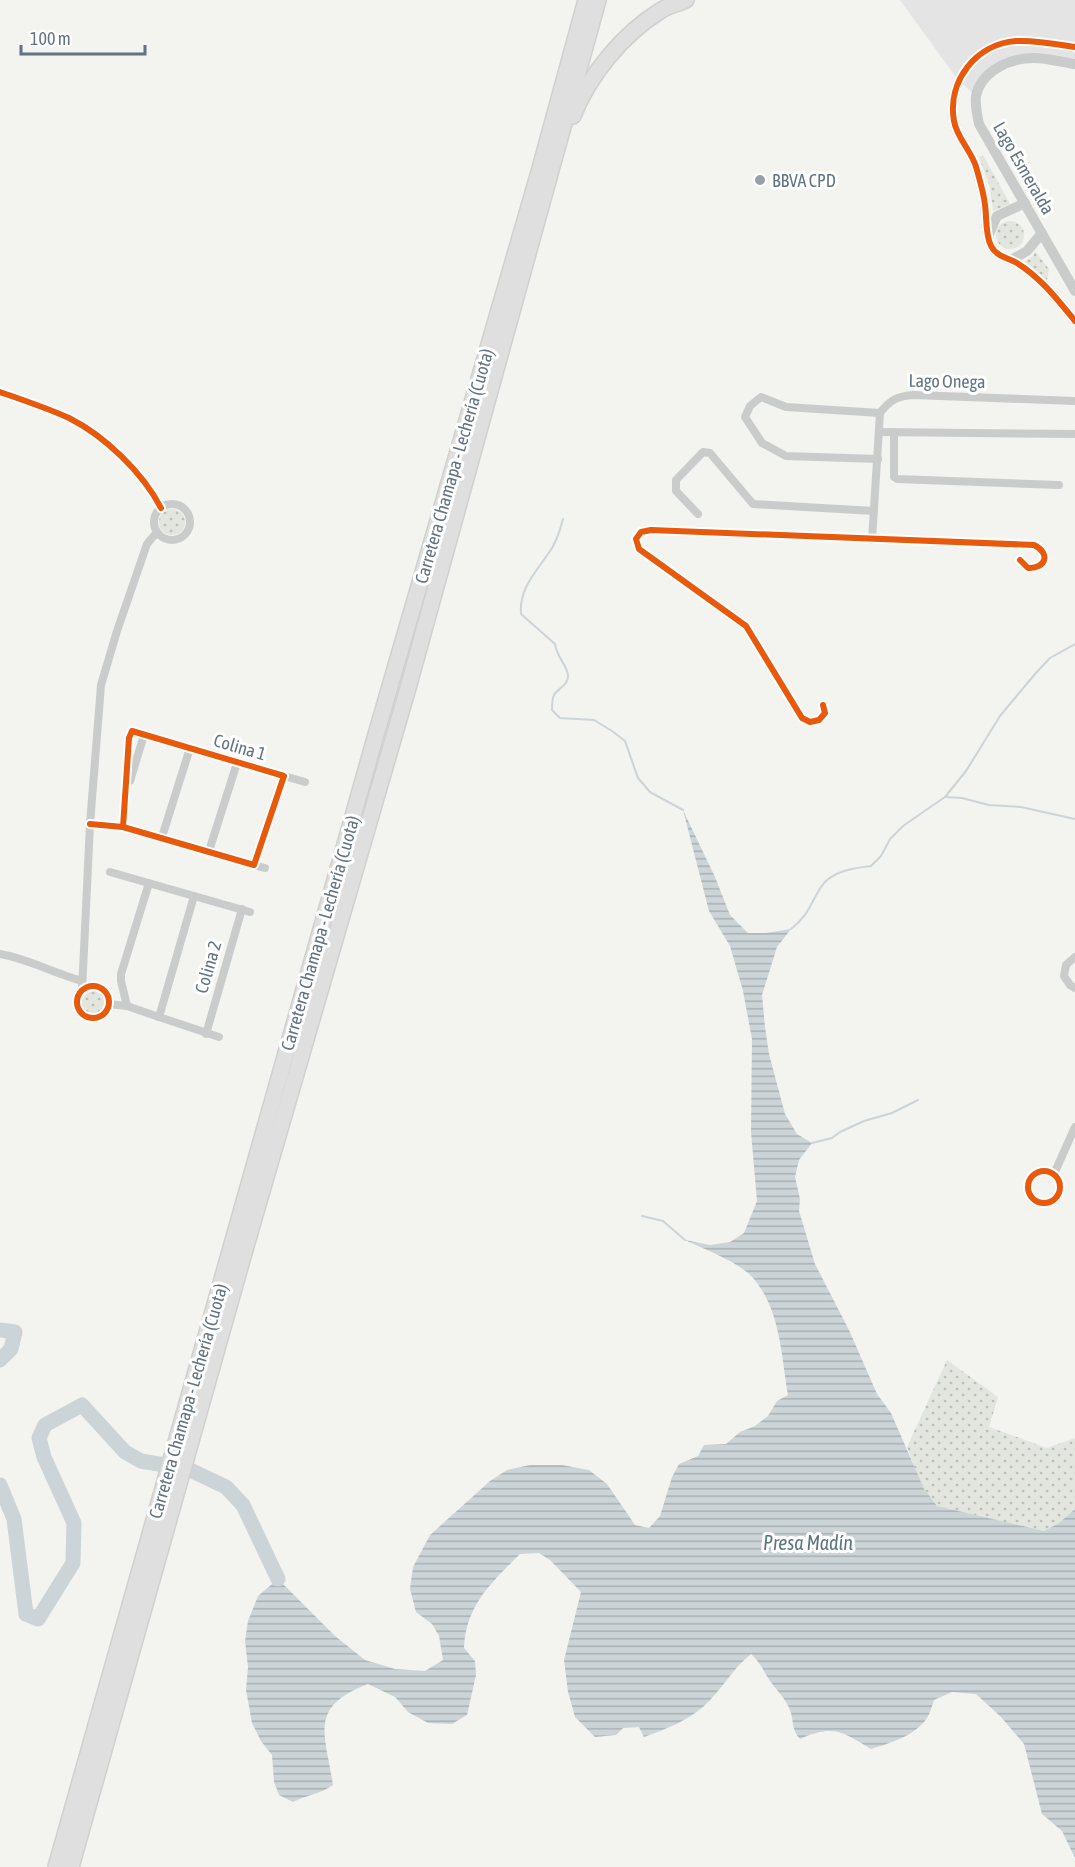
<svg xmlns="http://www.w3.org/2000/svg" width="1075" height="1867" viewBox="0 0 1075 1867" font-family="'Asap Condensed',sans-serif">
<defs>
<pattern id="grass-dots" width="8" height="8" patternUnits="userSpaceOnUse" patternTransform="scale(1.5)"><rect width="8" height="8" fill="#e2e6de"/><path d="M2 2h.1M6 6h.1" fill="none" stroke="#bbbfb9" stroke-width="1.8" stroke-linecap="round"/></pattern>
<pattern id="water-rules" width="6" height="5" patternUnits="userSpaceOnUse" patternTransform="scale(1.5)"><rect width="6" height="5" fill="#ccd4d7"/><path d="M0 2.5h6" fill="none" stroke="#a9b0b4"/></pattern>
</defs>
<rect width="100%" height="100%" fill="#f3f3f0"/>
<!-- built -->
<path fill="#e3e4e3" d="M900 0H1075V64L1033 58 1002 66 976 96 958 80Z"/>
<!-- grass -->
<g fill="url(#grass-dots)">
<path d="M983 155 1010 204 993 211 990 188 979 157Z"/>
<circle cx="1010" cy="235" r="14"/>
<path d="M1035 251 1049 269 1047 280 1024 262 1033 256Z"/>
<circle cx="172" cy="522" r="13"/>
<circle cx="95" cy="1004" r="13"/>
<path d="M947 1360 998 1397 989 1427 1047 1448 1075 1438V1509L1059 1523 1044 1531C1027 1528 945 1513 936 1505 920 1491 915 1466 907 1447Z"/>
</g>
<!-- water -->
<path fill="url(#water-rules)" d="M683 810 715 877 730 915 748 933H766L791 929 777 947 762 995 765 1027 769 1054 785 1114 797 1134 812 1143 799 1160 795 1177 800 1199 799 1211 815 1264 849 1330 877 1394 891 1413 924 1489 937 1506 1044 1531 1059 1523 1075 1509V1858L1062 1831 1042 1814 1024 1744 1001 1717 976 1694 952 1692 934 1700C932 1706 930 1713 927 1718 915 1736 890 1743 871 1749 842 1732 834 1724 800 1739 792 1730 794 1725 791 1713 787 1700 778 1692 770 1681 764 1672 760 1662 751 1654 732 1669 721 1691 703 1707 687 1721 664 1730 644 1737L639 1727 623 1728 616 1735 595 1737 575 1717 568 1692 564 1660 581 1592 550 1560 539 1553 520 1554C491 1583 466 1605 464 1648L475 1661 476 1675 467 1715 452 1724 428 1723 408 1712 395 1697 368 1684C308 1707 325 1733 333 1785 321 1794 306 1795 293 1802L279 1795 274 1782 272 1755 261 1741 252 1723 246 1690 248 1667 245 1641 248 1621 258 1596 278 1579 335 1636 365 1660 395 1669 425 1671 443 1660 439 1636 432 1624 416 1612 410 1589 413 1567 430 1535 490 1481 507 1470 530 1465H562L589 1470 607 1484 635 1525 649 1528 660 1516 672 1477 679 1464 698 1456 704 1445 726 1444 740 1432 755 1426 768 1416 777 1401 788 1395C781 1356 781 1312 754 1279 741 1263 704 1249 685 1240L710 1245 730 1242 744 1233 757 1201 751 1132 752 1039 743 991 730 946 709 911Z"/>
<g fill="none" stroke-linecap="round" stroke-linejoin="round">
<!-- stream -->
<g stroke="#ccd4d7" stroke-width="2">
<path d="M563 519C560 531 556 544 548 554 535 573 519 589 521 614L555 644C557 658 567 665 568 675 569 685 558 688 554 695 552 699 552 705 552 710L560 718 594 720 612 731 625 741 638 778 650 792 683 810"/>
<path d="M945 797 962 798 989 805 1021 807 1075 819"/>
<path d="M791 929C809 915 810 904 821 887 831 871 854 868 871 866L881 856 890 839 903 826 945 797 966 771 1000 716 1035 674 1050 658 1075 644"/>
<path d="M812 1143 832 1138 840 1132 864 1121 892 1113 918 1100"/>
<path d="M642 1216 663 1221 685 1240"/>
</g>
<!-- river -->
<g stroke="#ccd4d7" stroke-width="15">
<path d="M0 1330 15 1332 11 1349 0 1360"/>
<path d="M0 1485 14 1519 26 1614 38 1619 73 1563 74 1523 44 1457 39 1438 45 1425 82 1405 125 1452 141 1461 188 1469 226 1487 243 1505 278 1579"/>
</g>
<defs>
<g id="motorway">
<path d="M573 116C589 75 623 34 660 11 667 6 677 4 686 0"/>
<path d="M56 1867 377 731 539 172 586 0"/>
<path d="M71 1867 244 1253 408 688 598 0"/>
</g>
</defs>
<!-- motorway casing -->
<use href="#motorway" stroke="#cfd0cf" stroke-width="18"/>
<!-- minor -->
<g stroke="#cacccc" stroke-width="8">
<path d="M0 392C23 400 47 408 69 418 105 436 143 473 161 508"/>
<path d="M879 432 1074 434"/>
<path d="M894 432V477L897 479 1059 485"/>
<path d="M878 459 786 456 762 443 745 417 750 406 761 397 786 407 880 413"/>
<circle cx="172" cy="522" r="18"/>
<path d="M698 514 676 491V480L703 452 710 453 753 504 874 511"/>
<path d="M872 540 880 413C890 400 897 396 914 395L1075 401"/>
<path d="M823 705 825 713 819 720 810 722 802 718 746 626 639 549 636 539 641 532 651 530 1034 545C1051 553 1046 569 1028 568L1020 560"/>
<path d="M284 776 305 782"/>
<path d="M130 781 144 735"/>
<path d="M90 824 123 827 254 865 284 776 132 731 129 738 123 827"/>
<path d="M162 837 190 748"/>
<path d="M209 851 237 763"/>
<path d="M254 865 265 868"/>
<path d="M110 872 250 912"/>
<path d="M0 954C28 959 54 973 82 981"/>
<path d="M1075 957 1066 965 1064 976 1070 985 1075 988"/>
<circle cx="93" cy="1002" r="16"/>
<path d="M82 991 90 824 101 685 117 631 147 544 157 532"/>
<path d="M109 1004 127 1006 159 1017 194 896"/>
<path d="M127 1006 121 981V974L149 883"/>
<path d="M159 1017 219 1037"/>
<path d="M206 1034 242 909"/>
<circle cx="1044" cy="1187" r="16"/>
<path d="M1054 1174 1075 1127"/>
</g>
<!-- tertiary -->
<g stroke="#cacccc" stroke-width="10">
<path d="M1075 47C1056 44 1036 40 1016 41 976 44 947 81 954 121 957 139 973 152 977 170 980 181 984 194 985 205 987 218 985 234 991 246 996 256 1008 258 1017 263 1041 278 1057 299 1075 321"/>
<path d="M1075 64C1061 62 1047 58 1034 58 1010 58 981 71 976 96 975 105 977 115 979 124L1075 291"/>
<path d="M989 234 997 216 1025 203"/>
<path d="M1011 260 1027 251 1042 233"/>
</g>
<!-- motorway -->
<use href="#motorway" stroke="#dfdfe0" stroke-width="15"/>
<defs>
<g id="cycleway">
<path d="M1075 47C1056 44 1036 40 1016 41 976 44 947 81 954 121 957 139 973 152 977 170 980 181 984 194 985 205 987 218 985 234 991 246 996 256 1008 258 1017 263 1041 278 1057 299 1075 321"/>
<path d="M0 392C23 400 47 408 69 418 105 436 143 473 161 508"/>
<path d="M823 705 825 713 819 720 810 722 802 718 746 626 639 549 636 539 641 532 651 530 1034 545C1051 553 1046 569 1028 568L1020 560"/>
<path d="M90 824 123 827 254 865 284 776 132 731 129 738 123 827"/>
<circle cx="93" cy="1002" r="16"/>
<circle cx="1044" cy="1187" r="16"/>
</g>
</defs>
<!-- cycleway casing -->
<use href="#cycleway" stroke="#fff" stroke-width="10"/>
<!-- cycleway -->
<use href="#cycleway" stroke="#e8590c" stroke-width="6"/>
</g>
<!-- markers -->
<circle fill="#95a0a8" stroke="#fff" stroke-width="2" cx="760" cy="180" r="6"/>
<g text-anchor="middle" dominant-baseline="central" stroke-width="6" stroke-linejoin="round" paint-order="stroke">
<!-- street labels -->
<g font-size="18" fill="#627382" stroke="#fff">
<text transform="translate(1024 168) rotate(60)">Lago Esmeralda</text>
<text transform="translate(947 381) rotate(1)">Lago Onega</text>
<text transform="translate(454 466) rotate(-74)">Carretera Chamapa - Lechería (Cuota)</text>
<text transform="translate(240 747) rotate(16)">Colina 1</text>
<text transform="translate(320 933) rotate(-74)">Carretera Chamapa - Lechería (Cuota)</text>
<text transform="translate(208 967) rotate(-74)">Colina 2</text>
<text transform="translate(188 1401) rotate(-74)">Carretera Chamapa - Lechería (Cuota)</text>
</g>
<!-- poi labels -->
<g font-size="18" fill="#627382" stroke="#fff" text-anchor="start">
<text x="772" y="180">BBVA CPD</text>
</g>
<!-- water labels -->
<g font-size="20" font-style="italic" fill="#5d767f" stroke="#fff">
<text x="808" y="1542">Presa Madín</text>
</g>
</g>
<!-- scale -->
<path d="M21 45v9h124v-9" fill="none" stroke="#627382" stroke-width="3"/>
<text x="30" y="45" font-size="18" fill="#627382" stroke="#ffffff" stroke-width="4.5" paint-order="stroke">100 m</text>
</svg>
